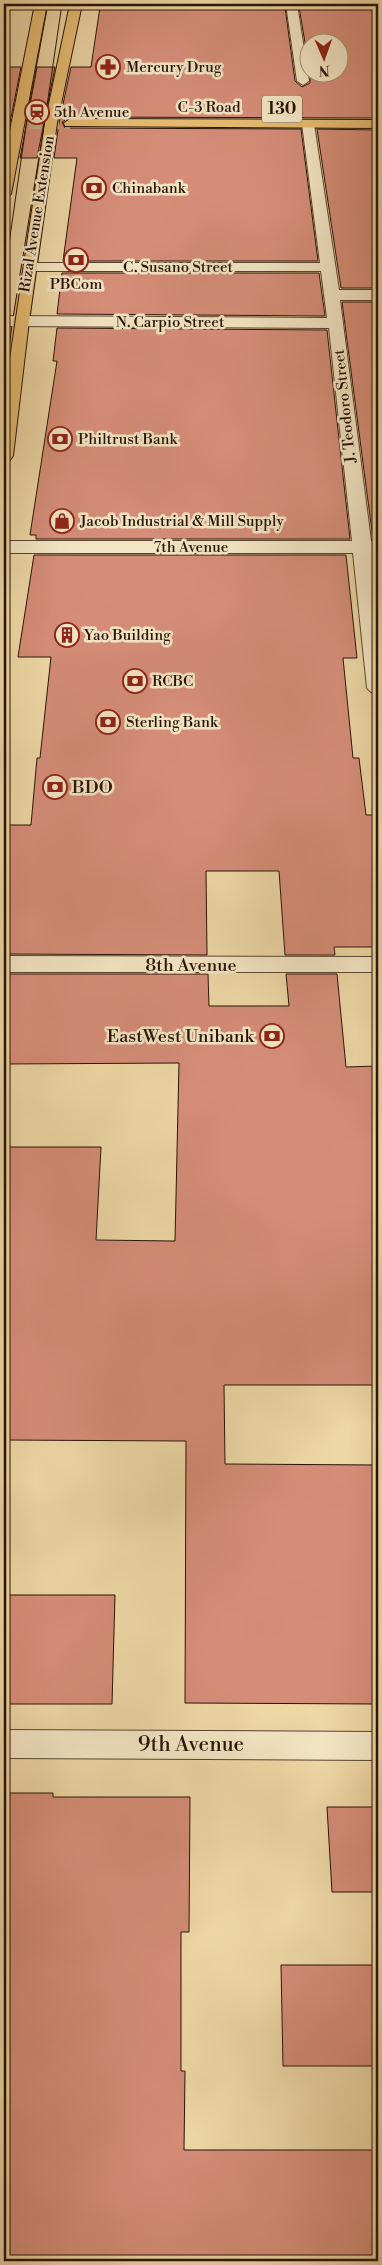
<svg xmlns="http://www.w3.org/2000/svg" width="382" height="2265" viewBox="0 0 382 2265" font-family="'Libre Bodoni',serif">
<rect width="100%" height="100%" fill="#edd7a5"/>
<filter id="stains"><feTurbulence type="fractalNoise" baseFrequency=".004" numOctaves="4"/><feColorMatrix values="0 0 0 0 .2 0 0 0 0 .09 0 0 0 0 .02 0 0 0 .5 -.17"/></filter>
<radialGradient id="worn" r=".72"><stop offset=".6" stop-color="#630" stop-opacity="0"/><stop offset="1" stop-color="#630" stop-opacity=".3"/></radialGradient>
<!-- building -->
<g fill="#d58d78" stroke="#271307">
<path d="M190 6 285 7 295 81 302 87 310 83V72H340V42H310V72L299 7 378 6V118L70 117 62 122 65 128 301 129 318 261H63L77 158H54L59 123 71 67H91L100 7Z"/>
<path d="M4 67H21L4 153Z"/>
<path d="M37 67H55L37 158H20Z"/>
<path d="M317 129 378 130V288H341Z"/>
<path d="M62 273H319L325 316 59 314H57Z"/>
<path d="M342 302H378V539H373Z"/>
<path d="M57 328 327 330 350 539H36V535H30L57 361H53Z"/>
<path d="M34 555H346L357 658H343L353 758H359L366 815H375L378 843V947H334L335 955H285L279 871H206L207 955 4 954V825H31L37 758H40L51 657H18Z"/>
<path d="M4 974H208L209 1006H289L286 974H337L346 1067 378 1066V1385H224L225 1464 378 1465V1704L185 1703 186 1441 4 1440V1147H101L96 1240 175 1241 179 1063 4 1064Z"/>
<path d="M4 1595H115L112 1704H4Z"/>
<path d="M4 1793H53V1797H190L189 1932H181V2071H185L184 2150H378V2261H4Z"/>
<path d="M327 1807H378V1892H332Z"/>
<path d="M281 1965H378V2066H283Z"/>
</g>
<g fill="none" stroke-linecap="round" stroke-linejoin="round">
<!-- major-tunnel -->
<path stroke="#c5b085" stroke-width="12" stroke-dasharray="12 6" stroke-linecap="butt" d="M11 123H70"/>
<defs>
<g id="minor">
<path d="M286 4H297L309 81 303 85 297 81Z"/>
<path d="M308 120 314 124 339 290H378V300H340L371 541H378V553H372L378 604V694L371 692 367 688 353 553H4V541H352L329 328 4 326V316L327 318 321 271H29L22 267 29 263H320L302 124Z"/>
<path d="M4 956 378 957V972H4Z"/>
<path d="M4 1730 378 1732V1760L4 1758Z"/>
</g>
<g id="major">
<path d="M35 4H47L11 194 4 198V161Z"/>
<path d="M70 4H82L57 123 29 321 13 456 10 460 4 461V391L13 321 45 123Z"/>
<path d="M70 119 378 120V128L65 126 64 123Z"/>
</g>
</defs>
<!-- minor casing -->
<use href="#minor" stroke="#58442e" stroke-width="2"/>
<!-- major casing -->
<use href="#major" stroke="#271307" stroke-width="2"/>
<!-- minor -->
<use href="#minor" fill="#f3e5c4" fill-rule="evenodd"/>
<!-- major -->
<use href="#major" fill="#e6bc72" fill-rule="evenodd"/>
<!-- tram -->
<g stroke="#271307" stroke-width="1">
<path d="M4 278 28 112 48 4"/>
<path d="M4 396 62 4"/>
</g>
</g>
<!-- icons -->
<defs>
<symbol id="pharmacy-ring" viewBox="-11 -11 22 22"><circle r="9.5" fill="#f3e5c4" stroke="#8f2418" stroke-width="1.5"/><path d="M-2-6h4v4h4v4h-4v4h-4v-4h-4v-4h4Z" fill="#8f2418"/></symbol>
<symbol id="station-ring" viewBox="-11 -11 22 22"><circle r="9.5" fill="#f3e5c4" stroke="#8f2418" stroke-width="1.5"/><path d="M-3-6H3Q5-6 5-4V2Q5 4 3 4L4.5 6H3L1.5 4h-3L-3 6H-4.5L-3 4Q-5 4-5 2V-4Q-5-6-3-6ZM-3.5-4v3h7v-3ZM-3.5 1v1.5H-2V1ZM2 1v1.5H3.5V1Z" fill="#8f2418"/></symbol>
<symbol id="bank-ring" viewBox="-11 -11 22 22"><circle r="9.5" fill="#f3e5c4" stroke="#8f2418" stroke-width="1.5"/><path d="M-6-4H6V4H-6ZM0-2.3a2.3 2.3 0 1 0 0 4.6a2.3 2.3 0 1 0 0-4.6Z" fill="#8f2418"/></symbol>
<symbol id="shop-ring" viewBox="-11 -11 22 22"><circle r="9.5" fill="#f3e5c4" stroke="#8f2418" stroke-width="1.5"/><path d="M-5-2.5h2.3a2.7 3.5 0 0 1 5.4 0H5L5.5 6h-11ZM-1.5-2.5h3a1.5 2.3 0 0 0-3 0Z" fill="#8f2418"/></symbol>
<symbol id="building-ring" viewBox="-11 -11 22 22"><circle r="9.5" fill="#f3e5c4" stroke="#8f2418" stroke-width="1.5"/><path d="M-4-6H4V6H1V3H-1V6H-4ZM-2.5-4.3h1.7v1.8h-1.7ZM.8-4.3h1.7v1.8H.8ZM-2.5-1h1.7V.8h-1.7ZM.8-1h1.7V.8H.8Z" fill="#8f2418"/></symbol>
</defs>
<g fill-rule="evenodd">
<use href="#pharmacy-ring" x="94" y="53" width="28" height="28"/>
<use href="#station-ring" x="23" y="98" width="28" height="28"/>
<use href="#bank-ring" x="80" y="174" width="28" height="28"/>
<use href="#bank-ring" x="62" y="246" width="28" height="28"/>
<use href="#bank-ring" x="46" y="425" width="28" height="28"/>
<use href="#shop-ring" x="48" y="507" width="28" height="28"/>
<use href="#building-ring" x="53" y="621" width="28" height="28"/>
<use href="#bank-ring" x="121" y="667" width="28" height="28"/>
<use href="#bank-ring" x="94" y="708" width="28" height="28"/>
<use href="#bank-ring" x="41" y="773" width="28" height="28"/>
<use href="#bank-ring" x="258" y="1022" width="28" height="28"/>
</g>
<g text-anchor="middle" dominant-baseline="central" stroke-width="5" stroke-linejoin="round" paint-order="stroke">
<!-- far-poi labels -->
<g font-size="15" fill="#271307" stroke="#f3e5c4" text-anchor="start">
<text x="126" y="67">Mercury Drug</text>
<text x="54" y="112">5th Avenue</text>
<text x="112" y="188">Chinabank</text>
<text x="76" y="284" text-anchor="middle">PBCom</text>
<text x="78" y="439">Philtrust Bank</text>
<text x="80" y="521">Jacob Industrial &amp; Mill Supply</text>
<text x="84" y="635">Yao Building</text>
<text x="152" y="681">RCBC</text>
<text x="126" y="722">Sterling Bank</text>
</g>
<!-- far-street labels -->
<g font-size="15" fill="#271307" stroke="#f3e5c4">
<text x="209" y="107">C-3 Road</text>
<text transform="translate(37 214) rotate(-81)">Rizal Avenue Extension</text>
<text x="178" y="267">C. Susano Street</text>
<text x="170" y="322">N. Carpio Street</text>
<text transform="translate(345 406) rotate(-96)">J. Teodoro Street</text>
<text x="191" y="547">7th Avenue</text>
</g>
<!-- shield labels -->
<rect fill="#f3e5c4" stroke="#645240" stroke-width="1" x="262" y="95.5" width="40" height="27" rx="4"/>
<g font-size="16" font-weight="bold" fill="#271307">
<text x="282" y="109">130</text>
</g>
<!-- poi labels -->
<g font-size="18" fill="#271307" stroke="#f3e5c4" text-anchor="start">
<text x="72" y="787">BDO</text>
<text x="254" y="1036" text-anchor="end">EastWest Unibank</text>
</g>
<!-- street labels -->
<g font-size="18" fill="#271307" stroke="#f3e5c4">
<text x="191" y="965">8th Avenue</text>
</g>
<!-- near-street labels -->
<g font-size="21" fill="#271307" stroke="#f3e5c4">
<text x="191" y="1745">9th Avenue</text>
</g>
</g>
<!-- margin -->
<rect width="382" height="2265" fill="none" stroke="#edd7a5" stroke-width="20"/>
<rect x="5" y="5" width="372" height="2255" fill="none" stroke="#271307" stroke-width="2.5"/>
<rect x="10" y="10" width="362" height="2245" fill="none" stroke="#271307"/>
<!-- north arrow -->
<g transform="translate(324 58) rotate(178)"><circle r="24" fill="#f3e5c4" stroke="#a19178"/>
<path d="M0-4L9 19L0 12L-9 19Z" fill="#8f2418"/>
<text y="-8" font-size="14" font-weight="bold" text-anchor="middle" fill="#271307">N</text>
</g>
<rect width="100%" height="100%" filter="url(#stains)"/>
<rect width="100%" height="100%" fill="url(#worn)"/>
</svg>
